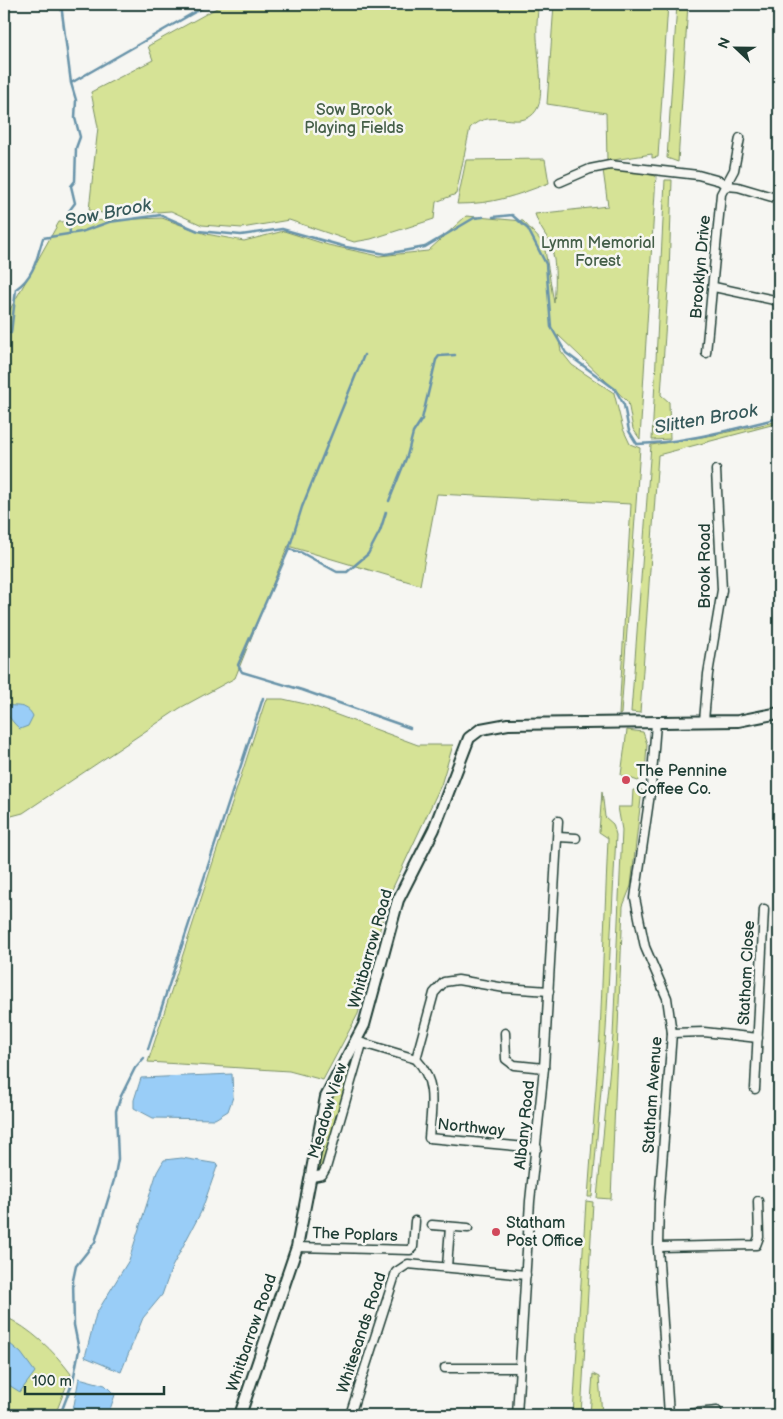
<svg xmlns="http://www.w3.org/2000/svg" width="783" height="1419" viewBox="0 0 783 1419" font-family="'Balsamiq Sans',sans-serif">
<rect width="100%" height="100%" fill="#f6f6f2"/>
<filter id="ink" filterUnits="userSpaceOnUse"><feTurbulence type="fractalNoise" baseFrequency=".02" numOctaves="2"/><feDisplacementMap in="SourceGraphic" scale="10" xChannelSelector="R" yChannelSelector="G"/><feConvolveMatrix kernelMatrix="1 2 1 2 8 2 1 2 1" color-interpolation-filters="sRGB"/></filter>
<g filter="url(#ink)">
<!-- green -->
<g fill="#d6e396" stroke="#7a9065">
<path d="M224 4H538C538 15 536 27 537 38 538 55 544 93 538 107 533 118 523 121 513 120 496 119 483 115 470 128L456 194 436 202 434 219 371 239 354 242 289 220 242 228 202 225 171 211 111 215 89 210 98 127 91 92 153 60 148 46Z"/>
<path d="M554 4H668L658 157 652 158V154L607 161 606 113 547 104Z"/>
<path d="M677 4H688L678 162 667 158Z"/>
<path d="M545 159 549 183C515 196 494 204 457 204L466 160Z"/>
<path d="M614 168 656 176 640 439 633 429 628 402 558 335 561 351 572 365 614 393 623 429 630 444 640 448 621 714 619 715 631 504 437 494 420 585 288 546 235 678 180 708 23 813 4 818V320L59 222 162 218 206 234 244 241 284 231 328 245 379 256 428 251 466 216 523 221 544 244 554 303C556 284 557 257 548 239 543 231 538 224 535 214L608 206 603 170Z"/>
<path d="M665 180H672L669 274 661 395 669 402 670 439 652 440Z"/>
<path d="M779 421V423L658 455 640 713 631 712 651 445 714 435Z"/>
<path d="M266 699H283L310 705 418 745H453L441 785 388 898 358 1014 323 1080 289 1071 148 1062Z"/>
<path d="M627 730 643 732 647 744 645 775 638 781 621 775Z"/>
<path d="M633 790H642L631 886 623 906 611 1199 597 1198 613 1036 622 830 618 807H632Z"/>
<path d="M602 791 605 817 613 824 616 835 606 1030 592 1197H588L600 1034 608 838 599 832Z"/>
<path d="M356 1041 362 1044 326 1168 312 1177 321 1118Z"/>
<path d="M586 1201 593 1202 581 1415H573Z"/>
<path d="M4 1316C31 1329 53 1350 71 1374L55 1415H4Z"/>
<path d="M593 1374 599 1377 602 1415H590Z"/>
</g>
<!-- water -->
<g fill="#99cdf7" stroke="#6893a9">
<path d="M4 705C15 707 27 703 33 716L28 726 20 729C14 724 4 712 4 705Z"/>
<path d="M232 1074 233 1097 228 1111 215 1119 153 1118 134 1108V1100L141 1078Z"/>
<path d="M182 1158 218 1164 201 1212 172 1267 162 1295 143 1318 121 1372 85 1357 96 1314 129 1260 157 1172 164 1160Z"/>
<path d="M4 1339 21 1353 35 1372 20 1392 4 1382Z"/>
<path d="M79 1378 105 1385 115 1395 108 1415H68L74 1405Z"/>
</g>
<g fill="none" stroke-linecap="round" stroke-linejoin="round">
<!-- stream -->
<g stroke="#6893a9" stroke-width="2.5">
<path d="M61 4 71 83 76 100 75 118 80 137 76 148 75 181 71 186 75 203 69 211"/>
<path d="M71 83 209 4"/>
<path d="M493 217 512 215 528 229 546 264 551 327 566 353 615 389 624 405 629 431 637 444C685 443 733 429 779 418"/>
<path d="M69 219 70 234"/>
<path d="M4 332 11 333 16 289C34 277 37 258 43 238L81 232 109 222 161 215 198 231 241 235 282 229 346 247 386 254 425 247 474 218 483 217"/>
<path d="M364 355 302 507 289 549 238 665 242 672 302 690 410 728"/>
<path d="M389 501 407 456 413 433 422 419 436 360 439 356 455 355"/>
<path d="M289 549 302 553 337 572H347L368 554 380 531 386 512"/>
<path d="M148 1049 263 698"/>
<path d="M60 1415 73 1381 79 1350 74 1325 73 1280 76 1266 95 1242 114 1180 118 1159 116 1111 121 1096 135 1068 144 1058"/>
</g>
<defs>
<g id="street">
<path d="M560 182 590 169 610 165 698 175 720 181 727 186 738 187 779 199"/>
<path d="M714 287 779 301"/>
<path d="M706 353 721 194 734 170 740 138"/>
<path d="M704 721 708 674 722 590 716 470"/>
<path d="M656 723 651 787 635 898 645 947 667 998 672 1033 659 1203 658 1247 669 1415"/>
<path d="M558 837 576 838"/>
<path d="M505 1033 506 1059 514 1065 544 1068"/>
<path d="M672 1033 704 1032 758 1038"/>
<path d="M356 1041 416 1059C438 1082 431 1109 429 1138L537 1148"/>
<path d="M416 1059 434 993 444 982 458 980 505 988 549 991"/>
<path d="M755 1089 764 909"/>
<path d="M312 1177 322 1175 326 1168 362 1044"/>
<path d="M432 1225 468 1228"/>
<path d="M297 1247 410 1250 413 1247 415 1221"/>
<path d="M658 1247 756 1245 759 1237 758 1201"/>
<path d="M447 1267 450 1227"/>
<path d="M445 1368H520"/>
<path d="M350 1415 396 1272 408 1264 526 1275"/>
<path d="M517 1415 530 1201 544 1068 558 821"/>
<path d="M676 1415 717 1411"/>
</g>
<path id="secondary" d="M240 1415 297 1247 326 1097 364 1025 398 900 434 829 469 738 481 729 508 724 738 721 779 713"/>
</defs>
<!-- street casing -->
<use href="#street" stroke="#1f3d34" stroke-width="11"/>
<!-- secondary casing -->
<use href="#secondary" stroke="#1f3d34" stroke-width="14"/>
<!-- street -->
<use href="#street" stroke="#f6f6f2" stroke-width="8"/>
<!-- secondary -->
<use href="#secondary" stroke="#f6f6f2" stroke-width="10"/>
</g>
</g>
<!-- markers -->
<g fill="#d1495b" stroke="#f6f6f2" stroke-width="2">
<circle cx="626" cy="780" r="5"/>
<circle cx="496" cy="1232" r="5"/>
</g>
<g text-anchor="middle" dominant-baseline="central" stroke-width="5" stroke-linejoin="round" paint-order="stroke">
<!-- park labels -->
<g font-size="16" fill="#445e48" stroke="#f6f6f2">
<text x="354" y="110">Sow Brook<tspan x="354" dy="18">Playing Fields</tspan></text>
<text x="598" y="243">Lymm Memorial<tspan x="598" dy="18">Forest</tspan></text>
</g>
<!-- street labels -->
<g font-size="16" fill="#1f3d34" stroke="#f6f6f2">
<text transform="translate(701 267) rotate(-85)">Brooklyn Drive</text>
<text transform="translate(705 566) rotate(-90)">Brook Road</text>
<text transform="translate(371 949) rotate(-74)">Whitbarrow Road</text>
<text transform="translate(747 973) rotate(-87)">Statham Close</text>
<text transform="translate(653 1095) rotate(-86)">Statham Avenue</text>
<text transform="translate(328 1111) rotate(-73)">Meadow View</text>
<text transform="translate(525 1125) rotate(-84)">Albany Road</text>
<text transform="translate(471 1128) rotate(6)">Northway</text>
<text transform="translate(355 1235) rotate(2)">The Poplars</text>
<text transform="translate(252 1333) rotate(-71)">Whitbarrow Road</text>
<text transform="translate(362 1333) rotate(-72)">Whitesands Road</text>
</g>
<!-- poi labels -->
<g font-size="16" fill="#1f3d34" stroke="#f6f6f2" text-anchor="start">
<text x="636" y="771">The Pennine<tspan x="636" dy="18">Coffee Co.</tspan></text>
<text x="506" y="1223">Statham<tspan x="506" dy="18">Post Office</tspan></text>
</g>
<!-- water labels -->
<g font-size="18" font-style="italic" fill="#375a5b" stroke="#f6f6f2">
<text transform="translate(108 213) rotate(-11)">Sow Brook</text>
<text transform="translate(706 419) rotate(-10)">Slitten Brook</text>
</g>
</g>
<!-- margin -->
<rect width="783" height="1419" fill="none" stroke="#f6f6f2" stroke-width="20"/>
<rect x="10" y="10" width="763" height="1399" fill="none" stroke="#1f3d34" stroke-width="2" filter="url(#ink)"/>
<!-- north arrow -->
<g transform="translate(736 48) rotate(292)" stroke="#f6f6f2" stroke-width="4" paint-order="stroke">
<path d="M0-4L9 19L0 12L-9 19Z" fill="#1f3d34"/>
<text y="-8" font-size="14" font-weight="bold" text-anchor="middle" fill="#1f3d34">N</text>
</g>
<!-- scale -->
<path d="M25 1386v8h139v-8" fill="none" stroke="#1f3d34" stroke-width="2.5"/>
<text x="32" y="1386" font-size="15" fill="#1f3d34" stroke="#f6f6f2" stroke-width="4" paint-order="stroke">100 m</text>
</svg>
